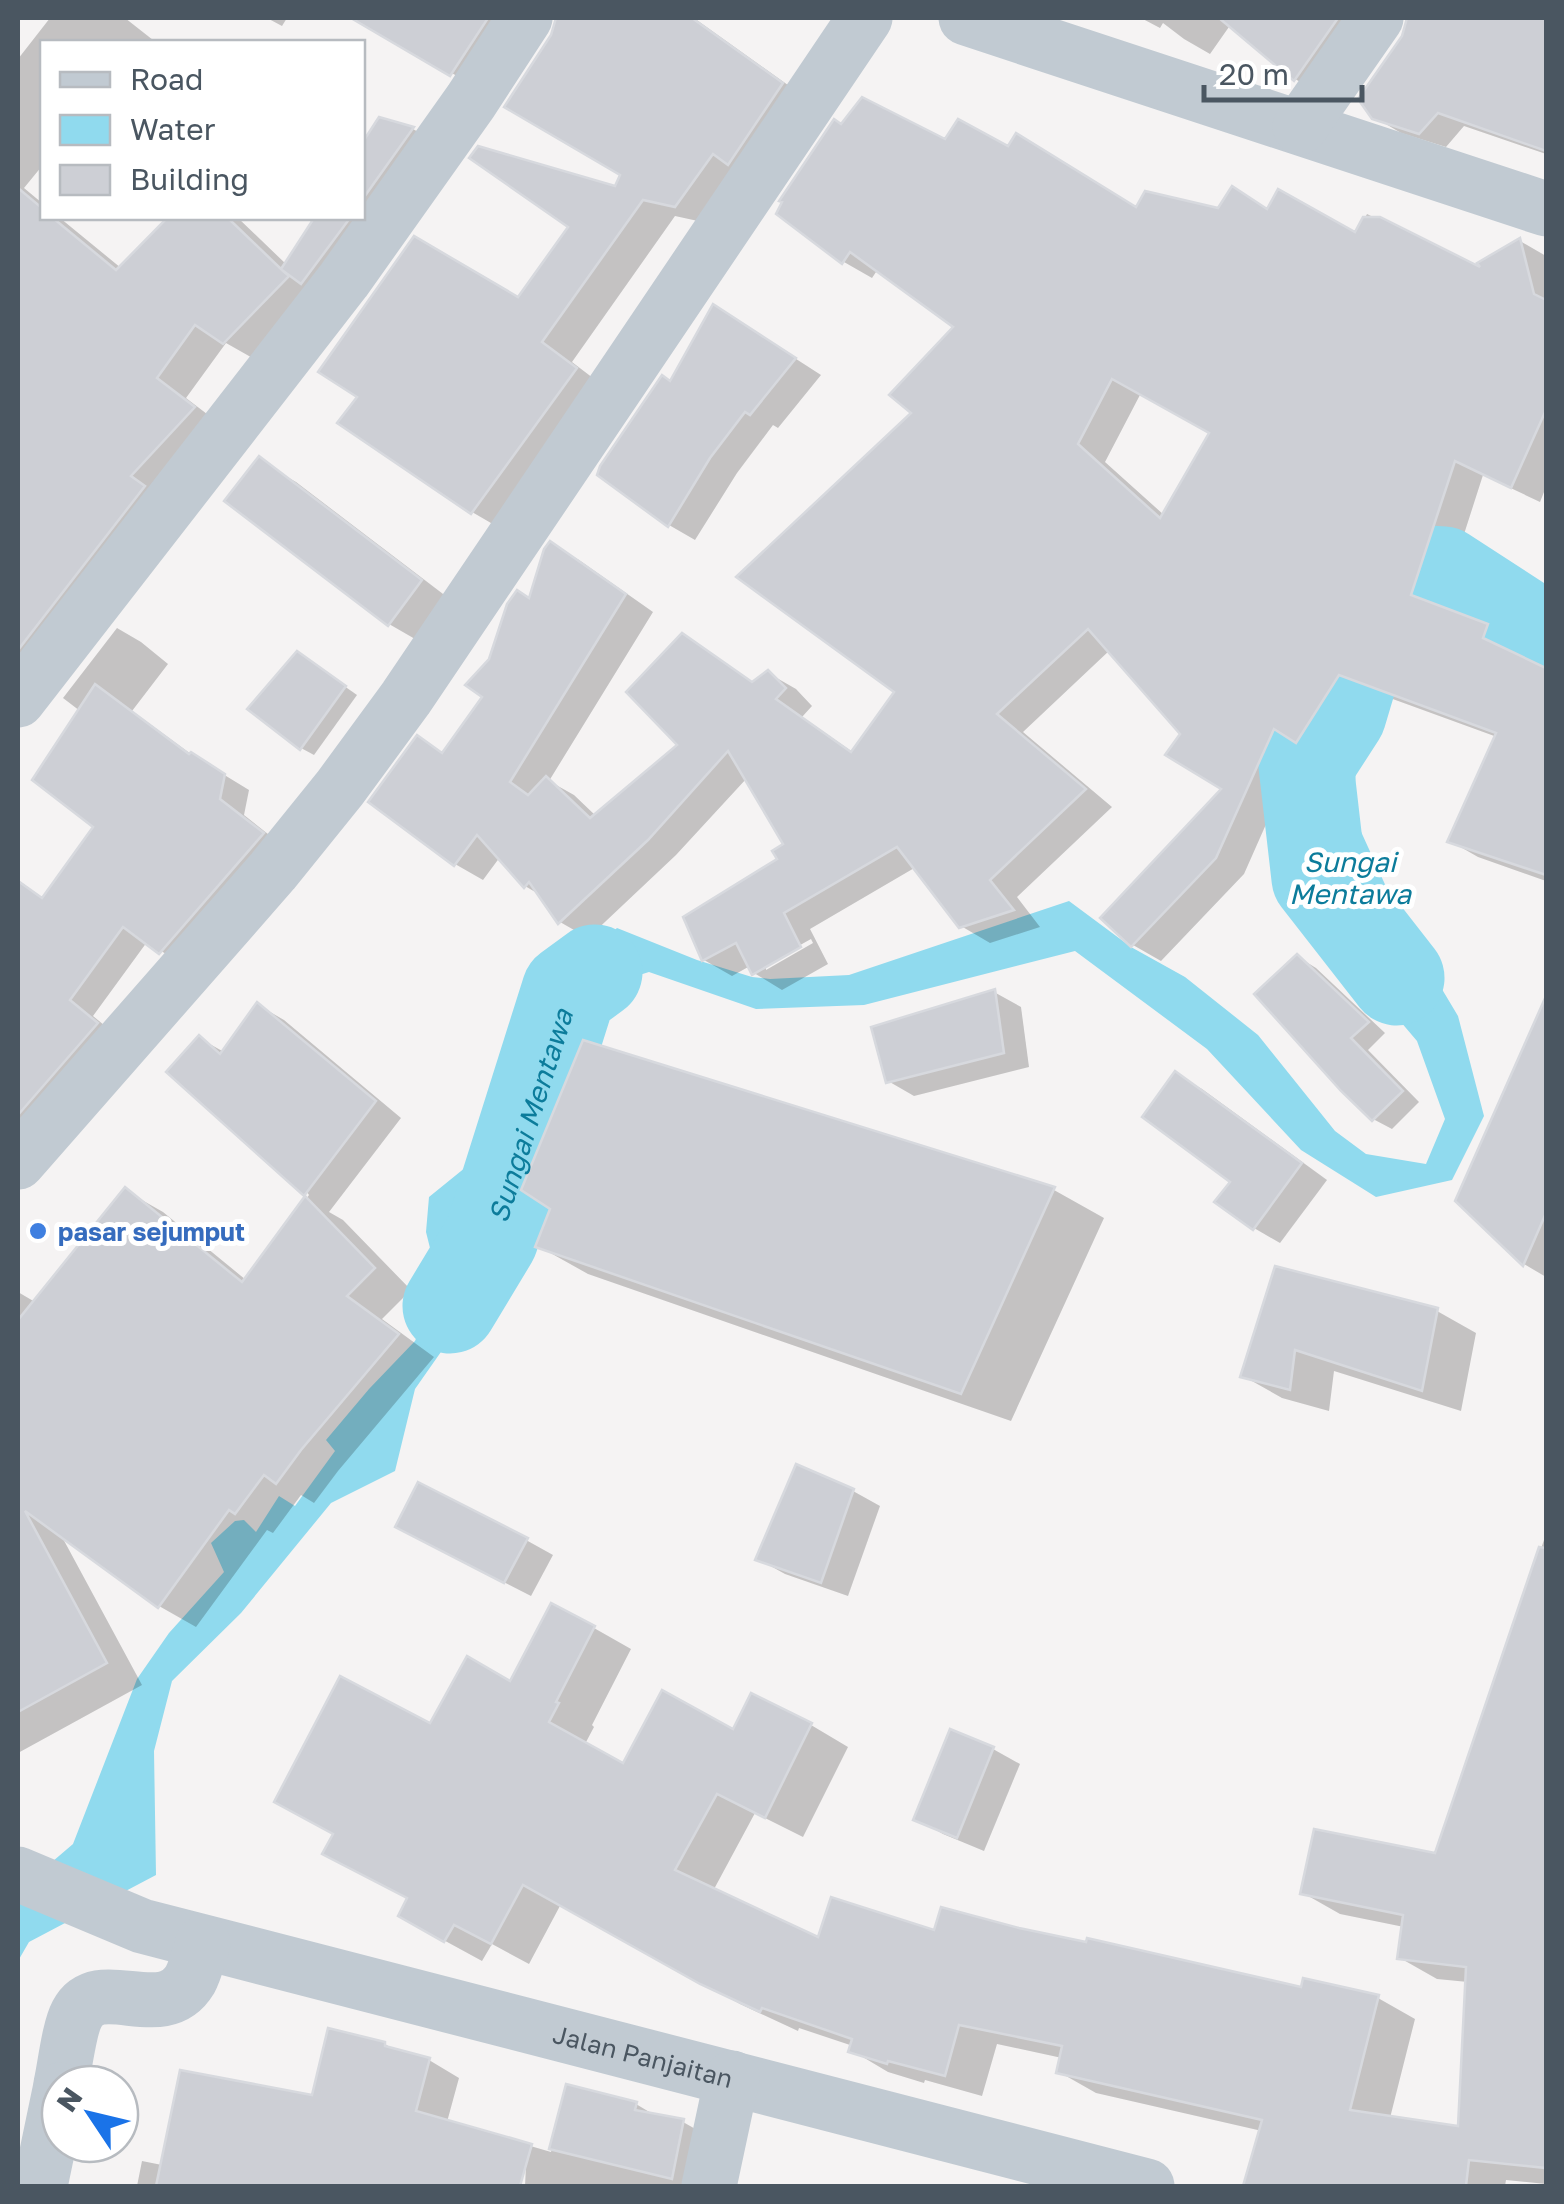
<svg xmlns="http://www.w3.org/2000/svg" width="1564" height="2204" viewBox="0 0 1564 2204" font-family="'Golos Text',sans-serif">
<rect width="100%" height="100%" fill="#f5f3f3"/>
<!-- water -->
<g fill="#90daee">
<path d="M1397 555 1444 559 1546 625V657L1509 623 1454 594 1417 586 1401 594 1366 682 1359 723 1353 814 1403 924 1458 1016 1484 1116 1452 1180 1376 1197 1301 1150 1207 1049 1075 951 864 1005 756 1009 649 972 595 989 565 1031 552 1097 513 1064 541 995 617 928 697 960 752 977 770 979 849 975 1069 901 1131 947 1185 977 1258 1035 1335 1131 1366 1154 1426 1164 1445 1119 1417 1041 1383 1001 1319 882 1306 765 1322 719 1340 631Z"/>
<path d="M466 1167 541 1214 524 1250 533 1256 504 1291 471 1309 415 1389 395 1471 331 1503 241 1613 172 1681 154 1751 156 1875 29 1942 18 1961V1891L73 1844 137 1679 169 1633 224 1572 211 1543 235 1521 244 1520 256 1532 279 1496 295 1506 335 1451 326 1440 369 1389 415 1341 439 1284 426 1232 429 1197Z"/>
</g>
<!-- shadow -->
<g fill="#0003" fill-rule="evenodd">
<path d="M50 18H125L153 40 151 42H42V166L24 188 42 203V218H60L121 268 171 218H238L287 265 317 218H362V147L380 120 413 129 444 147 256 360 226 343 186 398 224 427 18 662V59Z"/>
<path d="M267 18H287L282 26Z"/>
<path d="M356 18H531L483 91Z"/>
<path d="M558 18H694L813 103 707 223 675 216 572 362 606 388 503 530 472 512 519 300 617 190 624 174 554 35Z"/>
<path d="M1141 18H1375L1322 94 1295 79 1231 24 1210 54 1184 39 1163 23 1160 28Z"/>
<path d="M1409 18H1546V154L1464 126 1446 147 1401 133 1374 117 1409 22Z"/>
<path d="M842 127 946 142 1145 216 1268 211 1356 236 1367 214 1488 274 1520 241 1546 256V487L1540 502 1483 475 1440 609 1487 626 1515 642 1511 654 1546 671V881L1478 857 1450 841 1497 737 1368 690 1326 757 1302 743 1244 874 1161 961 1133 945 1225 789 1183 734 1110 650 1023 732 1112 807 1017 897 1040 927 990 943 961 926 916 867 810 929 828 964 782 990 754 973 750 966 732 976 704 960 780 860 787 845 747 778 676 855 588 938 560 922 542 896 525 886 500 857 483 880 455 864 418 739 444 754 486 697 491 661 531 601 551 544 579 560 653 612 549 781 574 795 596 816 680 746 682 636 711 653 755 684 768 673 796 689 812 706 802 717 854 753 897 692 915 413 957 326 878 269 872 278 844 262 779 214ZM1141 393 1212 433 1164 515 1105 462ZM811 939 813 943 766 970V964Z"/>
<path d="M740 323 821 375 778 428 773 425 737 473 695 540 669 525 671 383Z"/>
<path d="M268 466 296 482 447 597 415 639 389 624Z"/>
<path d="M117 628 141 642 168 664 132 711 195 757 249 790 244 815 287 849 185 966 147 942 93 1016 121 1039 18 1159V880L44 899 97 827 80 711 63 698Z"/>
<path d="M310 662 357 695 314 755 301 748Z"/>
<path d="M1298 957 1316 968 1385 1033 1368 1050 1419 1102 1392 1129 1373 1119Z"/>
<path d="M994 992 1021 1007 1029 1067 914 1096 888 1081Z"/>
<path d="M1546 1002V1277L1524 1264 1458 1201Z"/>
<path d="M258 1005 284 1020 401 1118 329 1212 343 1220 411 1290 382 1319 434 1357 338 1471 314 1503 301 1495 273 1533 267 1530 196 1627 159 1606 61 1535 142 1685 18 1753V1292L35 1302 126 1191 163 1212 246 1280 309 1195 199 1038 224 1052Z"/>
<path d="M585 1044 1054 1190 1104 1218 1011 1421 588 1274 538 1246 553 1208Z"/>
<path d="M1176 1074 1202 1089 1327 1180 1280 1243 1254 1228Z"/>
<path d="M1277 1269 1437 1311 1476 1333 1461 1411 1334 1371 1329 1411 1282 1398 1243 1376Z"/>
<path d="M853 1491 880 1506 848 1596 785 1574 758 1559Z"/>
<path d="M1546 1534V2184L1506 2180 1505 2186H1246L1262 2131 1096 2093 1059 2072 1062 2058 997 2044 982 2096 925 2080 924 2083 888 2072 851 2050 853 2046 799 2028 798 2031 740 2004 561 1904 529 1964 492 1944 482 1961 438 1937 410 1899 431 1726 511 1684 594 1628 631 1649 592 1725 594 1727 585 1744 624 1766 734 1732 752 1697 811 1725 848 1747 803 1837 755 1813 713 1891 820 1941 1018 1931 1303 1990 1378 1998 1415 2019 1390 2118 1461 2129 1468 1982 1437 1979 1400 1958 1404 1927 1340 1914 1303 1893 1436 1856Z"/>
<path d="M526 1540 553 1555 531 1596 425 1542Z"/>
<path d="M952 1732 993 1749 1020 1764 984 1851 943 1834 917 1819Z"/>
<path d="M385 2044 396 2051 429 2060 459 2078 447 2122 489 2143 484 2186H137L142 2161 162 2165 314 2098Z"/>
<path d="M568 2087 636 2104 656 2116 683 2122 706 2135 695 2186H525L527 2145 551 2152Z"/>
</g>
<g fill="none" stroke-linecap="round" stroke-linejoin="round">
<!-- river -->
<g stroke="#90daee" stroke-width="95">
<path d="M1397 978 1319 878 1306 765 1339 714 1362 637 1384 590 1411 572 1443 574 1546 641"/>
<path id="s1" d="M450 1306 491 1238 569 991 595 972"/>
</g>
</g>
<!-- building -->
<g fill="#cdcfd5" stroke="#d7d9de" stroke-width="2.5" fill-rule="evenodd">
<path d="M351 18H488L450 76Z"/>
<path d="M556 18H692L783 83 728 165 713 154 675 207 643 200 542 342 577 368 471 514 337 423 357 397 318 372 414 236 518 297 568 227 469 158 478 146 615 186 620 175 504 107 551 35Z"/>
<path d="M1219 18H1338L1294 81Z"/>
<path d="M1407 18H1546V151L1438 113 1419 134 1372 119 1358 99 1402 36Z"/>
<path d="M862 97 945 139 958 119 1008 146 1016 133 1136 207 1145 191 1218 208 1232 186 1267 209 1278 189 1355 232 1363 217H1380L1480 267 1477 263 1520 238 1534 294 1546 300V410L1511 488 1455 461 1411 595 1488 624 1483 638 1546 668V875L1447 842 1496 733 1339 675 1296 743 1274 729 1216 858 1131 947 1100 918 1221 789 1165 755 1180 734 1088 629 997 714 1086 789 990 880 1014 910 959 928 897 847 784 913 801 947 752 975 736 943 702 961 683 917 777 859 772 851 783 844 728 751 648 840 558 924 529 882 524 888 477 835 454 866 368 802 417 735 442 753 482 697 465 685 489 659 507 604 517 590 529 598 544 549 550 541 626 594 510 782 528 795 546 776 590 818 677 745 626 692 682 633 752 682 768 670 786 688 776 699 851 752 894 692 736 577 911 413 889 395 953 327 850 252 842 264 776 214 782 202 779 201 834 119 841 124ZM1112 379 1209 433 1160 518 1078 444Z"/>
<path d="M379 117 414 127 362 200V143Z"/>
<path d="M18 188 42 208V218H53L116 270 167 218H228L281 269 314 218H350L301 284 282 270 289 276 223 344 195 325 157 378 195 407 131 476 145 486 18 650Z"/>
<path d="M713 304 796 358 750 415 745 412 710 458 668 527 597 475 600 466 662 375 670 381Z"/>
<path d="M259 456 422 580 388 626 224 501Z"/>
<path d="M297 651 346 686 300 750 247 709Z"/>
<path d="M95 684 189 754 191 752 225 774 220 799 264 833 159 954 123 927 70 1000 98 1023 18 1115V881L42 898 93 827 32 780Z"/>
<path d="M1297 954 1369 1022 1351 1038 1403 1091 1372 1121 1341 1091 1254 994Z"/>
<path d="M995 989 1004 1053 886 1083 871 1027Z"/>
<path d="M1546 996V1213L1523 1266 1455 1201Z"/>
<path d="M257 1002 376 1101 304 1196 166 1072 199 1035 220 1054Z"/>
<path d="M583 1040 1055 1187 961 1394 535 1247 550 1209 521 1190Z"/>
<path d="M1175 1071 1302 1163 1253 1230 1214 1202 1230 1182 1142 1117Z"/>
<path d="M125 1187 242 1282 305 1196 375 1268 347 1296 399 1334 301 1450 276 1484 264 1475 235 1514 229 1510 158 1608 25 1511 107 1663 18 1712V1320Z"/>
<path d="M1275 1266 1438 1308 1422 1391 1295 1350 1290 1390 1240 1377Z"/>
<path d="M796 1464 854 1489 821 1583 755 1560Z"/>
<path d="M418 1482 528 1538 504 1583 395 1527Z"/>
<path d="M1539 1547 1546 1548V2168L1469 2160 1466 2186H1243L1262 2120 1056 2073 1062 2046 959 2025 945 2076 888 2061 887 2064 848 2052 852 2039 762 2008 760 2012 700 1984 523 1885 491 1944 454 1925 444 1942 398 1916 407 1898 322 1854 333 1834 274 1802 340 1676 430 1723 467 1656 510 1681 551 1603 595 1626 556 1702 559 1703 549 1722 623 1763 662 1690 733 1729 751 1693 812 1723 765 1818 717 1794 675 1870 818 1937 831 1897 934 1930 941 1907 1019 1928 1086 1942 1087 1938 1301 1987 1303 1978 1379 1995 1350 2110 1458 2126 1466 1967 1397 1959 1403 1915 1300 1894 1314 1829 1435 1853Z"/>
<path d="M950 1729 994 1747 957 1838 913 1820Z"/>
<path d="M328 2028 385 2042V2046L430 2058 416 2111 532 2144 520 2186H156L180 2070 312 2095Z"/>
<path d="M566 2084 637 2102 635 2110 684 2119 672 2179 549 2149Z"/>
</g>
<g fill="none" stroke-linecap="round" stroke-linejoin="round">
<!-- minor -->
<g stroke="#c1cad2" stroke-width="55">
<path d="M966 18 1546 209"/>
<path d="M1300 127 1376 18"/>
<path d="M18 700 344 280 471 101 525 18"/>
<path d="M18 1162 273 871 340 788 406 698 865 18"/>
<path id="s2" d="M18 1874 142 1926 1147 2186"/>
<path d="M61 2084C65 2066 69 2029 77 2014 99 1972 162 2026 190 1980 196 1969 199 1954 203 1943"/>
<path d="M40 2186 60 2090"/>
<path d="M709 2186 732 2078"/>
</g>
</g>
<!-- markers -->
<circle fill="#3f7fe0" stroke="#fff" stroke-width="4" cx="38" cy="1231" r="10"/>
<g text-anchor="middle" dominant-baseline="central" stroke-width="10" stroke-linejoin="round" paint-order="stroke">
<!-- shop labels -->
<g font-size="25" font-weight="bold" fill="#366cbe" stroke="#fff" text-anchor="start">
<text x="58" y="1231">pasar sejumput</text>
</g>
<!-- street labels -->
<g font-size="25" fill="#4a5661" stroke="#fff">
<text stroke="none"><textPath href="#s2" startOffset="652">Jalan Panjaitan</textPath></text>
</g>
<!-- water labels -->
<g font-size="28" font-style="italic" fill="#0c7c9b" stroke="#fff">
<text x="1350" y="861">Sungai<tspan x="1350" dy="32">Mentawa</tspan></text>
<text stroke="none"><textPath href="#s1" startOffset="208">Sungai Mentawa</textPath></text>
</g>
</g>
<!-- border -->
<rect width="1564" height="2204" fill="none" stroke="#4a5661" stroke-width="40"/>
<!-- legend -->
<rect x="40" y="40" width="325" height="180" fill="#ffffff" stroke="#b7bbc0" stroke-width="2.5"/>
<rect x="60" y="72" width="50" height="15" fill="#c1cad2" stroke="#b7bbc0" stroke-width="2.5"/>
<text x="130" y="90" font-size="30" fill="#4a5661">Road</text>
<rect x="60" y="115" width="50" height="30" fill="#90daee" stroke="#b7bbc0" stroke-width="2.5"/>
<text x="130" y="140" font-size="30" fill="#4a5661">Water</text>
<rect x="60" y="165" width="50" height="30" fill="#cdcfd5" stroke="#b7bbc0" stroke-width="2.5"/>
<text x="130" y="190" font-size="30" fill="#4a5661">Building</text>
<!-- north arrow -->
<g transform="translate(90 2114) rotate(305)"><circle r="48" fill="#ffffff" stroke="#b7bbc0" stroke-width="2.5"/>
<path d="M0-8L18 38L0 25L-18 38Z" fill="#1a73e8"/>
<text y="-15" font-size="28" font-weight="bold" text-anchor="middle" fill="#4a5661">N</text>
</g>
<!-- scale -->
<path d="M1204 85v15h158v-15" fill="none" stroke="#4a5661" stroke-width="5"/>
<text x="1219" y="85" font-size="30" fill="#4a5661" stroke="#ffffff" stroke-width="8" paint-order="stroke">20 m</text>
</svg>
